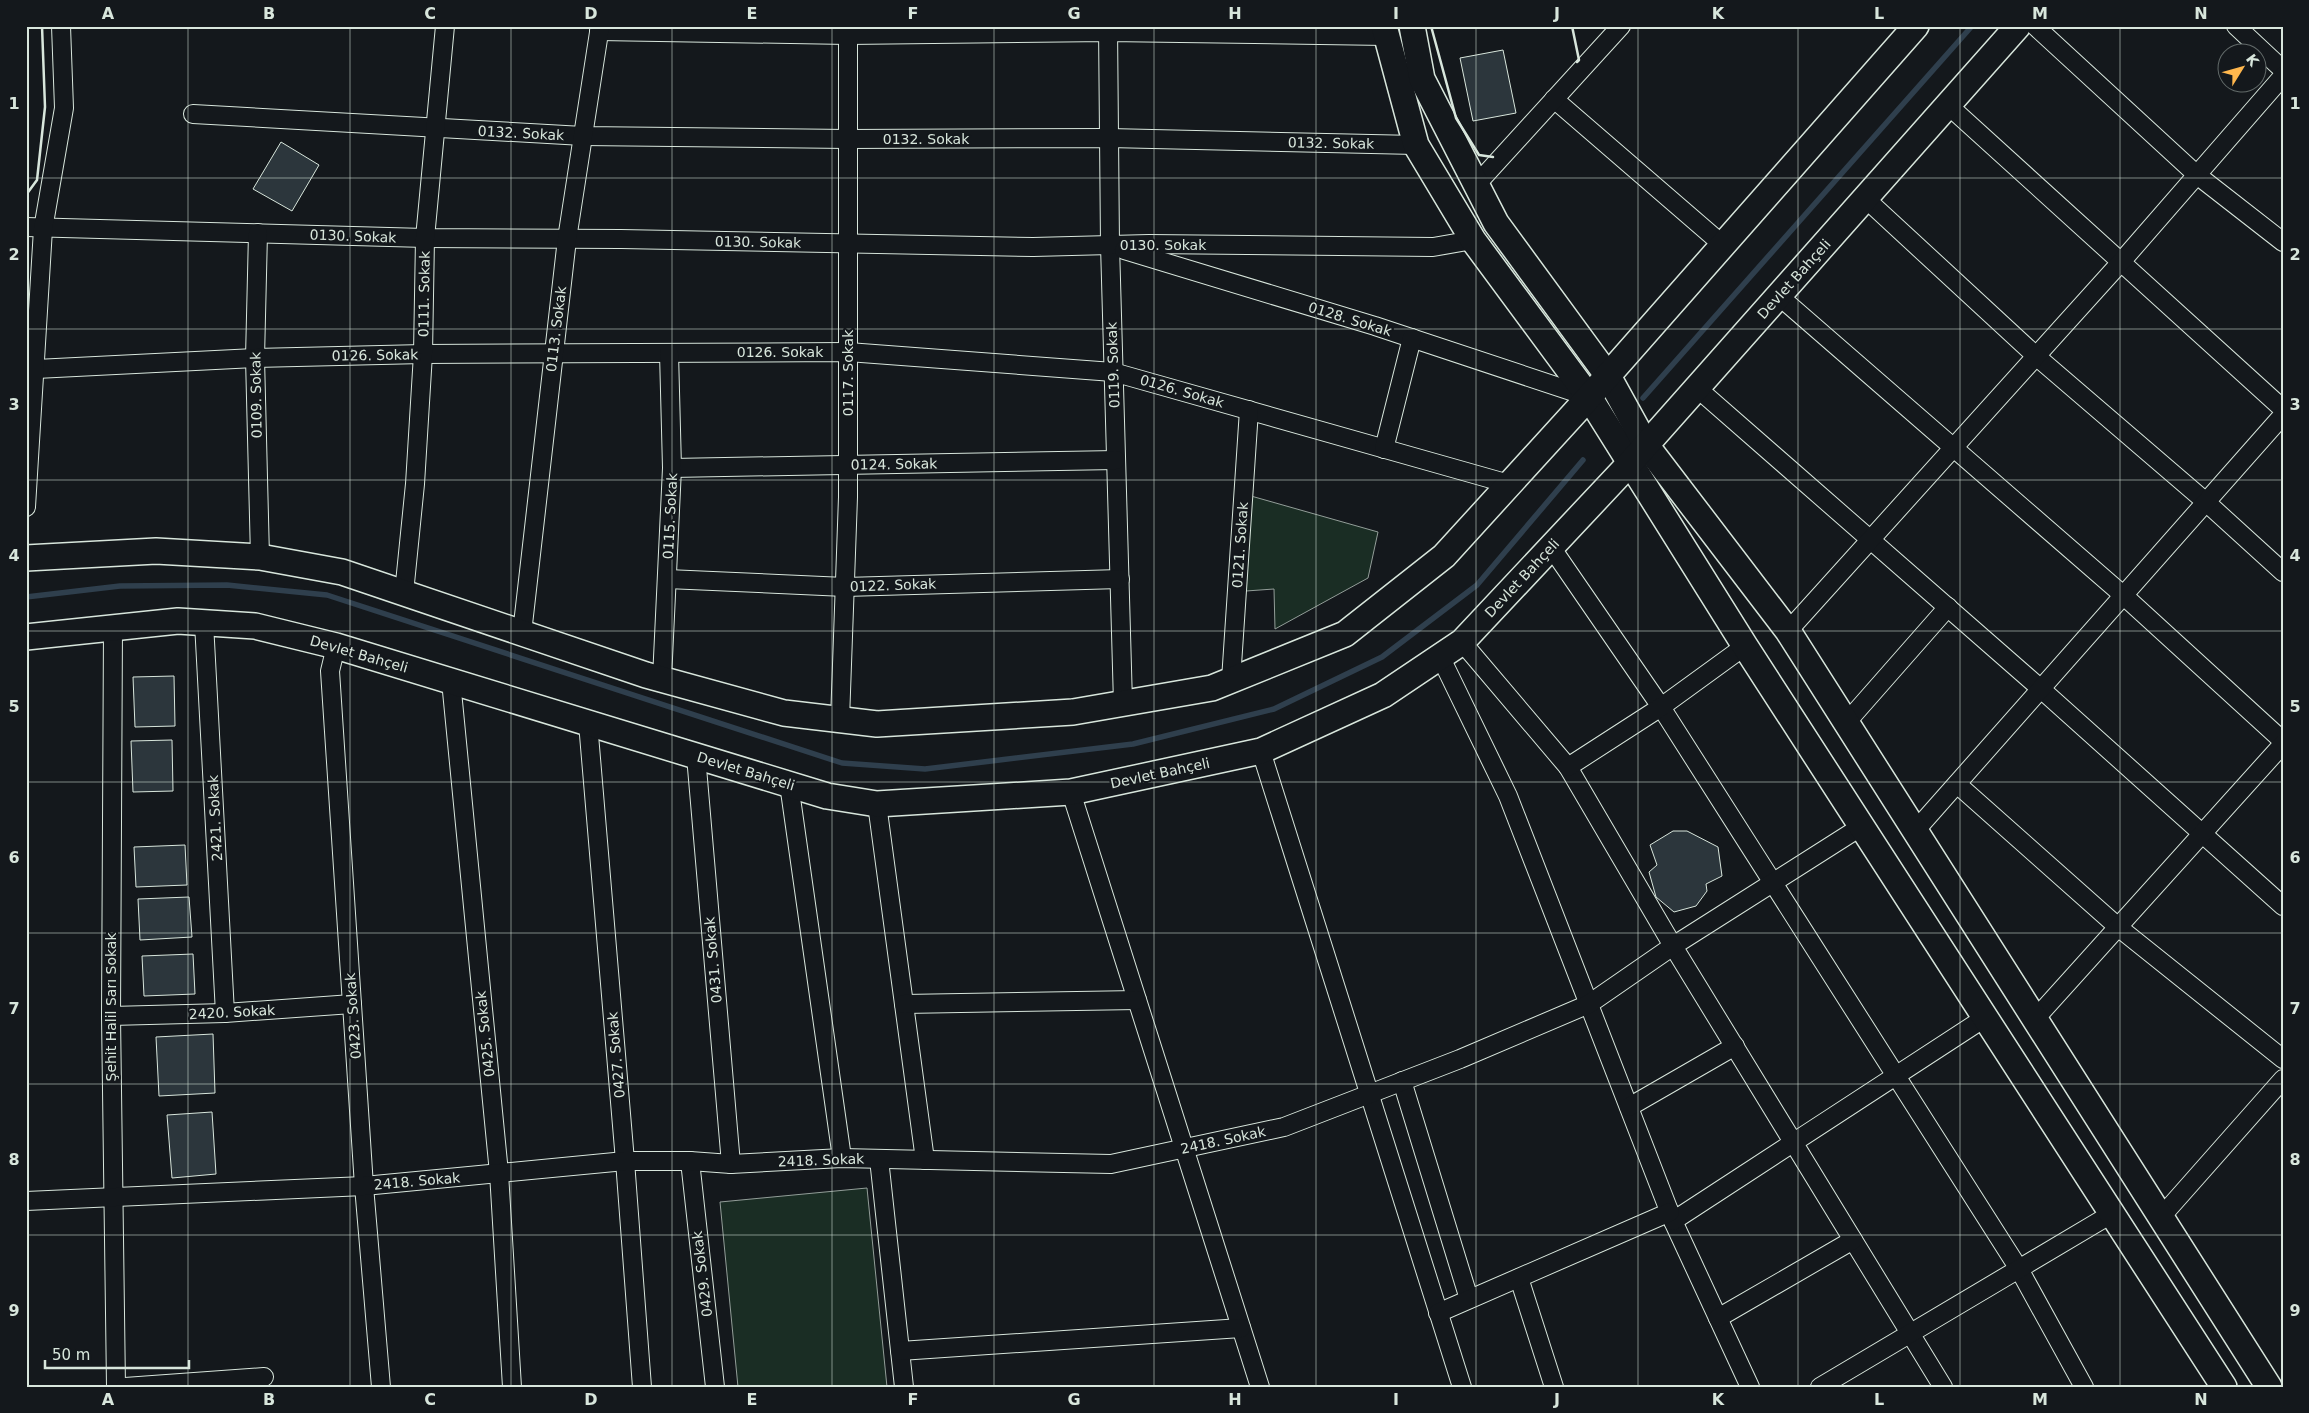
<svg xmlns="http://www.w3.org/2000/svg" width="2309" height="1413" viewBox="0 0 2309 1413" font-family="'DejaVu Sans',sans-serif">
<rect width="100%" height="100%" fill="#14181c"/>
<!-- green -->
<g fill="#1a2d24" stroke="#939e99">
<path d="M1251 496 1378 532 1368 578 1275 629 1274 589 1246 591Z"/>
<path d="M867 1188 887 1387H738L720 1202Z"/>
</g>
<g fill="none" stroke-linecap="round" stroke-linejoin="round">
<!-- stream -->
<g stroke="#2f3f4d" stroke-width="5.5">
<path d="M1643 398 1972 26"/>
<path d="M26 597 120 586 227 585 327 595 842 763 925 769 1133 744 1274 709 1382 657 1477 585 1583 460"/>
</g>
</g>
<!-- building -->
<g fill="#2c363c" stroke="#d8e6dc">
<path d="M1503 50 1516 113 1473 121 1460 58Z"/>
<path d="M281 142 319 165 292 211 253 189Z"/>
<path d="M174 676 175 726 135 727 133 677Z"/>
<path d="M172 740 173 791 133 792 131 741Z"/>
<path d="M1673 831H1687L1718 847 1722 876 1706 884 1707 891 1696 906 1674 912 1656 897 1649 872 1657 865 1650 845Z"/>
<path d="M185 845 187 885 136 887 134 847Z"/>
<path d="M189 897 192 937 140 940 138 899Z"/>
<path d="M193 954 195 994 144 996 142 956Z"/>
<path d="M213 1034 215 1093 159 1096 156 1037Z"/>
<path d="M212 1112 216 1174 172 1178 167 1115Z"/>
</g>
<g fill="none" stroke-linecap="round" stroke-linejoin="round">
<defs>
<g id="street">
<path d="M1108 26 1110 245 1123 703"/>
<path d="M2035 26 2197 175 2283 242"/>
<path d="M2236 26 2283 70"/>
<path d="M599 31 848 35 1108 32 1386 36"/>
<path d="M1554 99 1723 245"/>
<path d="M1949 106 2283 409"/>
<path d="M193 114 583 136 847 139 1109 138 1416 145"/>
<path d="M1476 185 1621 26"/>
<path d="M1866 199 2036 356 2206 502 2283 572"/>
<path d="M26 227 425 238 621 239 1033 247 1149 244 1433 247 1473 240"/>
<path d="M258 233 255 358 260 557"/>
<path d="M1124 250 1375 326 1589 397"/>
<path d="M1779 296 2123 595 2283 741"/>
<path d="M36 369 255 358 423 354 848 352 1113 372 1509 484"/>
<path d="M1697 388 2041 689 2283 906"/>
<path d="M1384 449 1412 338"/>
<path d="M672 468 1116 460"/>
<path d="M26 507 43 229 64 108 61 26"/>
<path d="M1551 547 1661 707 2019 1269 2084 1387"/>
<path d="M667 579 845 587 1120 579"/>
<path d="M404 593 415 484 423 354 425 238 445 26"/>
<path d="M204 623 225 1013"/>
<path d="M113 628 111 1016 116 1387"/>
<path d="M1788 631 2121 262 2283 76"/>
<path d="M522 633 567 239 600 26"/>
<path d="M1462 642 1568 767 1673 946 1943 1387"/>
<path d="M336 646 330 671 364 1186 381 1387"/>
<path d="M1440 656 1508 796 1673 1221 1750 1387"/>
<path d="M662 679 672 468 669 353"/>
<path d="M1231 680 1249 410"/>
<path d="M451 681 499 1173 512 1387"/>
<path d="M840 720 848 497V26"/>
<path d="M588 723 625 1161 642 1387"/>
<path d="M1846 723 1948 607"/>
<path d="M1261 751 1462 1387"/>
<path d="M696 756 731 1164"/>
<path d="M1568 767 1661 707 1745 646"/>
<path d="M789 784 842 1158"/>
<path d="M1957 784 2118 927 2283 1059"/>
<path d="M1071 792 1260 1387"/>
<path d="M877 804 925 1160"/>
<path d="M1915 831 2283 415"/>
<path d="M904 1004 1137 1000"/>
<path d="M111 1016 225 1013 352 1004"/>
<path d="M2035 1019 2283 744"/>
<path d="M1402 1081 1469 1299"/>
<path d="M1629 1107 1735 1046"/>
<path d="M879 1159 904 1387"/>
<path d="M690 1161 715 1387"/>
<path d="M26 1201 364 1186 625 1161H690L731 1164 842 1158 1111 1164 1284 1127 1460 1059 1589 1004 1673 946 1862 826"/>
<path d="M2161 1217 2283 1079"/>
<path d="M1673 1221 1986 1017"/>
<path d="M1519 1278 1554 1387"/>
<path d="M1438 1313 1670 1212"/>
<path d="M1718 1318 1853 1240"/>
<path d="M900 1351 1241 1328"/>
<path d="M125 1387 264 1377"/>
<path d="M1820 1387 2113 1213"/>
</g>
<g id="secondary">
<path d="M1384 26 1416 145 1473 240 1589 397 1745 646 2224 1387"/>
<path d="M1412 26 1422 79 1496 223 1608 376 1646 445 1788 631 2269 1387"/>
<path d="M26 558 156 551 260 557 342 572 646 675 784 713 877 724 1073 712 1212 688 1345 634 1444 556 1589 397 1916 26"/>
<path d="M26 637 178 621 255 626 336 646 827 796 877 804 1071 792 1261 751 1383 695 1462 642 1631 462 2018 26"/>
</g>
</defs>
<!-- street casing -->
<use href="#street" stroke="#d8e6dc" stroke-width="20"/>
<!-- secondary casing -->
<use href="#secondary" stroke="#d8e6dc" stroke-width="28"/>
<!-- street -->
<use href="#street" stroke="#14181c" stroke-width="18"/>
<!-- secondary -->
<use href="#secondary" stroke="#14181c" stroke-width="25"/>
<!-- wall -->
<g stroke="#d8e6dc" stroke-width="2.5">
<path d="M1431 26 1456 118 1479 155 1493 157"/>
<path d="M1572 26 1579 60 1577 62"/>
<path d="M26 195 37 180 45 107 42 26"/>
</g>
</g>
<!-- grid -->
<path fill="none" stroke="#d8e6dc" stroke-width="1" stroke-opacity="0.55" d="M188 26V1387M350 26V1387M511 26V1387M672 26V1387M832 26V1387M994 26V1387M1154 26V1387M1316 26V1387M1476 26V1387M1638 26V1387M1798 26V1387M1960 26V1387M2120 26V1387M26 178H2283M26 329H2283M26 480H2283M26 631H2283M26 782H2283M26 933H2283M26 1084H2283M26 1235H2283"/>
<g text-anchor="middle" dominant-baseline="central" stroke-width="4" stroke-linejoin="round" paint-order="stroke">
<!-- street labels -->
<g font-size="14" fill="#d8e6dc" stroke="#14181c">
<text transform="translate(521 133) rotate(3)">0132. Sokak</text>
<text x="926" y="139">0132. Sokak</text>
<text transform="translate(1331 143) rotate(1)">0132. Sokak</text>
<text transform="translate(353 236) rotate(2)">0130. Sokak</text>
<text transform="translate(758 242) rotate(1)">0130. Sokak</text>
<text x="1163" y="245">0130. Sokak</text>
<text transform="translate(1794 279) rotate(-48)">Devlet Bahçeli</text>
<text transform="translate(424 294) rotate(-89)">0111. Sokak</text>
<text transform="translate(1350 319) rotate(17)">0128. Sokak</text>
<text transform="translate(556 329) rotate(-83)">0113. Sokak</text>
<text x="780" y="352">0126. Sokak</text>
<text transform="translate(375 355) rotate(-1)">0126. Sokak</text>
<text transform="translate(1113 365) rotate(-92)">0119. Sokak</text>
<text transform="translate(848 373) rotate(-90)">0117. Sokak</text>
<text transform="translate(1182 391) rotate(16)">0126. Sokak</text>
<text transform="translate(256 395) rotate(-91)">0109. Sokak</text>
<text transform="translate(894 464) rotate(-1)">0124. Sokak</text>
<text transform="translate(670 516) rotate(-87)">0115. Sokak</text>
<text transform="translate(1240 545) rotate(-86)">0121. Sokak</text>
<text transform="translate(1522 578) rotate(-47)">Devlet Bahçeli</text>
<text transform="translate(893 585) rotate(-2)">0122. Sokak</text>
<text transform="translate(359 654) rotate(16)">Devlet Bahçeli</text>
<text transform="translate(746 771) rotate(17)">Devlet Bahçeli</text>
<text transform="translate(1160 773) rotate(-12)">Devlet Bahçeli</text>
<text transform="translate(215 818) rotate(-93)">2421. Sokak</text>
<text transform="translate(713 960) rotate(-95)">0431. Sokak</text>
<text transform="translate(111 1007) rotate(-90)">Şehit Halil Sarı Sokak</text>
<text transform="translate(232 1012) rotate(-3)">2420. Sokak</text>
<text transform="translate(353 1016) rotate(-94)">0423. Sokak</text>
<text transform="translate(485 1034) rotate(-96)">0425. Sokak</text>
<text transform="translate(616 1055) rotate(-95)">0427. Sokak</text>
<text transform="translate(1223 1140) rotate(-12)">2418. Sokak</text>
<text transform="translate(821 1160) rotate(-2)">2418. Sokak</text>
<text transform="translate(417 1181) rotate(-5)">2418. Sokak</text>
<text transform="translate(702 1274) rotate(-97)">0429. Sokak</text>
</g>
</g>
<!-- border -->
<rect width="2309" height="1413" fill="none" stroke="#14181c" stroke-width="55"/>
<!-- north arrow -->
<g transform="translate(2242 68) rotate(53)"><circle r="24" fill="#14181c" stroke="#626a69"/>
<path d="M0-4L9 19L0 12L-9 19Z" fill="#ffb74d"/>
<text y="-8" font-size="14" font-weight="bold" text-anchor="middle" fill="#d8e6dc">K</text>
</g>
<!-- scale -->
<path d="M45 1360v8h144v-8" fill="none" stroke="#d8e6dc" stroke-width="2.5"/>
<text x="52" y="1360" font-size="15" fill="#d8e6dc" stroke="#14181c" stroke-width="4" paint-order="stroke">50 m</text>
<rect x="28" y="28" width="2254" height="1358" fill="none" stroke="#d8e6dc" stroke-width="2"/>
<g font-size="16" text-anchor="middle" font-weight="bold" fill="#d8e6dc">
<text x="108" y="19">A</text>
<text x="269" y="19">B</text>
<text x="430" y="19">C</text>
<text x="591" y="19">D</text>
<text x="752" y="19">E</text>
<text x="913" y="19">F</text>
<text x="1074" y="19">G</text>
<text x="1235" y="19">H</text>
<text x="1396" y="19">I</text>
<text x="1557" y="19">J</text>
<text x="1718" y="19">K</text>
<text x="1879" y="19">L</text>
<text x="2040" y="19">M</text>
<text x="2201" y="19">N</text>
<text x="14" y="109">1</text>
<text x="2295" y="109">1</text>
<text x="14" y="260">2</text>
<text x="2295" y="260">2</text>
<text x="14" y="410">3</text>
<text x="2295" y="410">3</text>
<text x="14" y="561">4</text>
<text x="2295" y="561">4</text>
<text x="14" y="712">5</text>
<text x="2295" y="712">5</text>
<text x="14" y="863">6</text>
<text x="2295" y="863">6</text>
<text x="14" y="1014">7</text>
<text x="2295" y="1014">7</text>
<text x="14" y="1165">8</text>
<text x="2295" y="1165">8</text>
<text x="14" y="1316">9</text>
<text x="2295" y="1316">9</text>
<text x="108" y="1405">A</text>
<text x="269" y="1405">B</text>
<text x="430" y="1405">C</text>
<text x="591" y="1405">D</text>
<text x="752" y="1405">E</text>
<text x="913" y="1405">F</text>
<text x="1074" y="1405">G</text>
<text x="1235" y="1405">H</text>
<text x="1396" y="1405">I</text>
<text x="1557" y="1405">J</text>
<text x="1718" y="1405">K</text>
<text x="1879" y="1405">L</text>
<text x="2040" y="1405">M</text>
<text x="2201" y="1405">N</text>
</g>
</svg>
